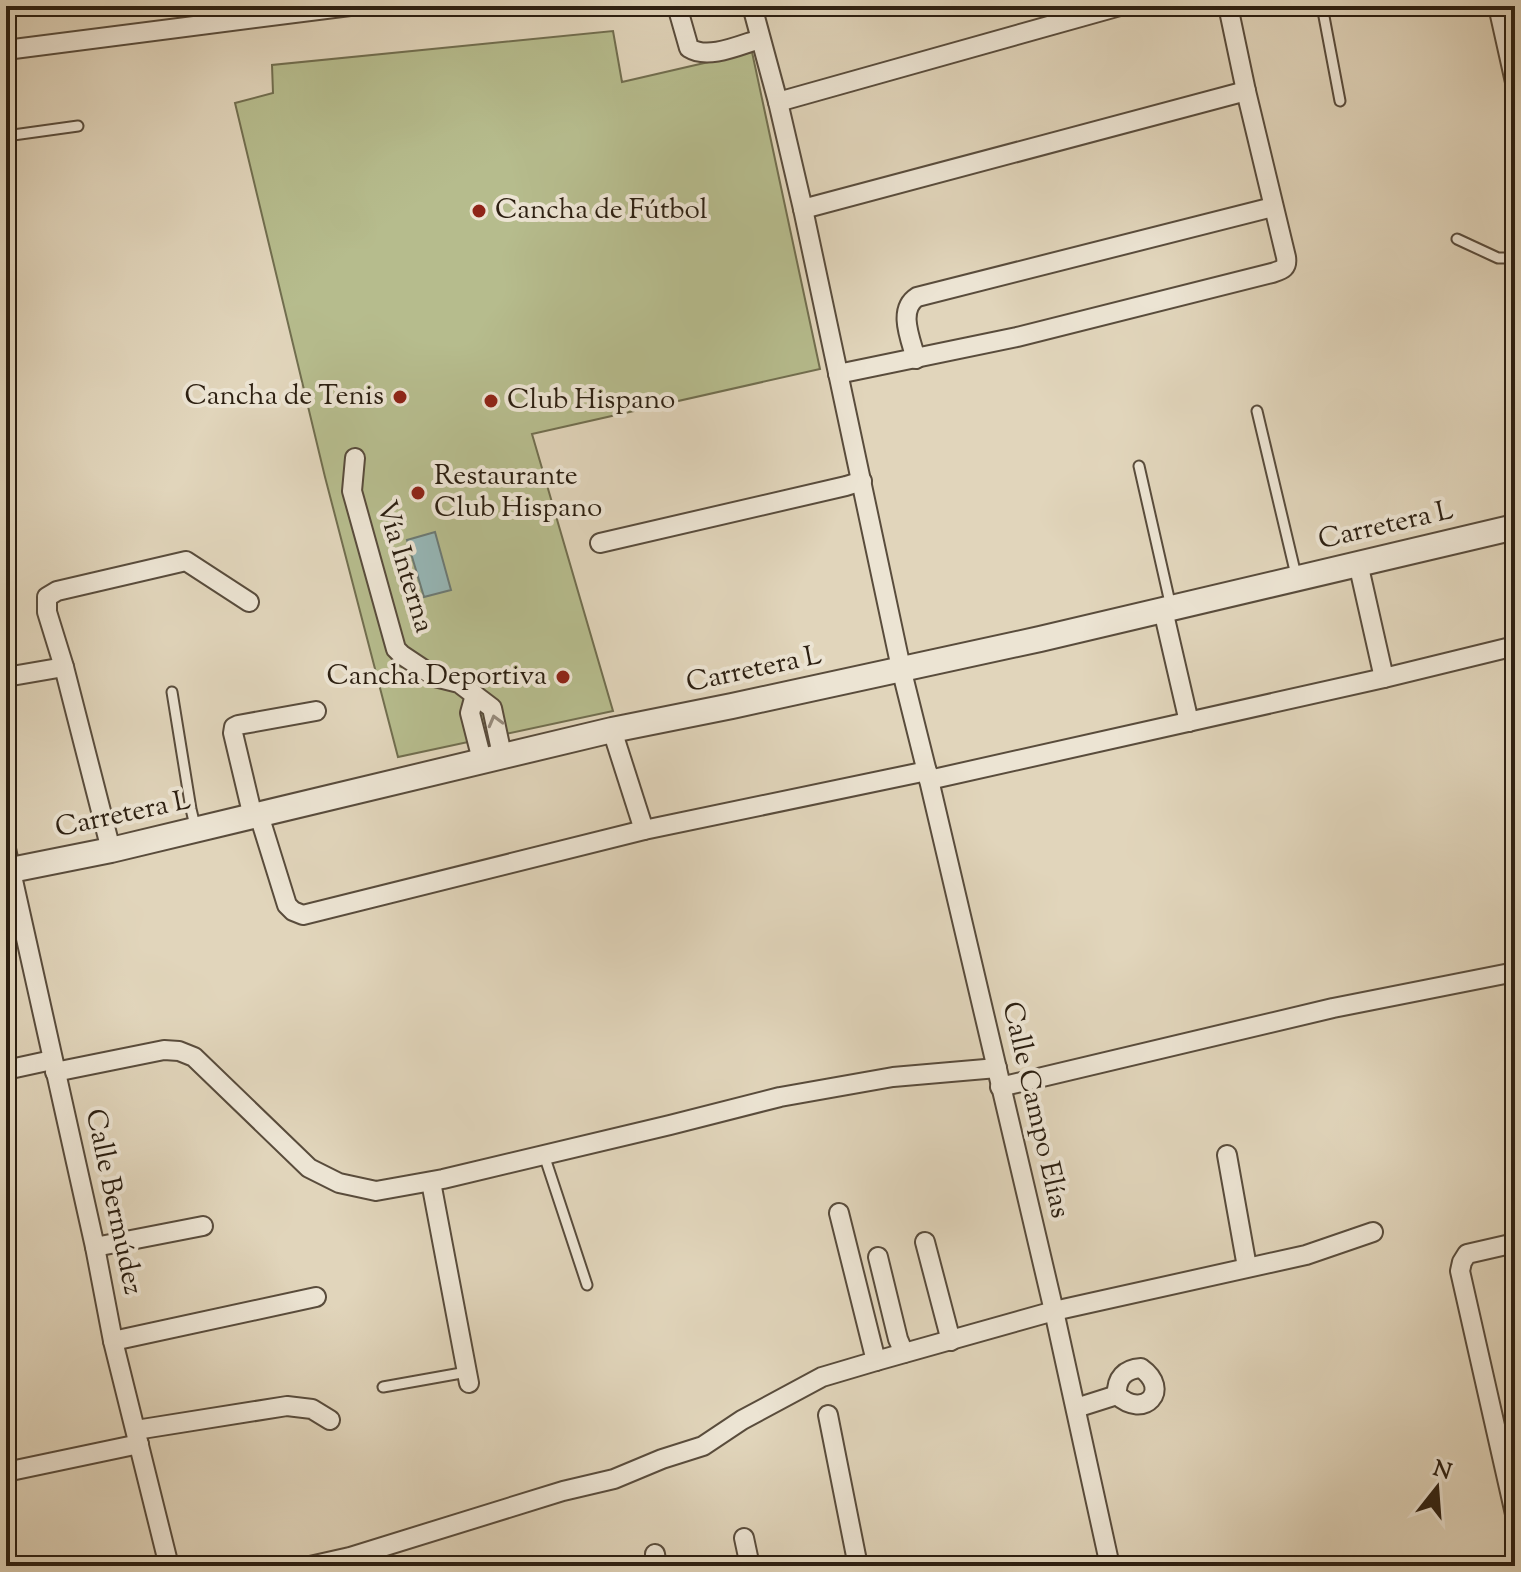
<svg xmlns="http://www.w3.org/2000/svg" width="1521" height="1572" viewBox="0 0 1521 1572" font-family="'Sorts Mill Goudy',serif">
<rect width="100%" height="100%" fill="#e1d5bb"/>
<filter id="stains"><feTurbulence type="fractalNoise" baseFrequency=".0025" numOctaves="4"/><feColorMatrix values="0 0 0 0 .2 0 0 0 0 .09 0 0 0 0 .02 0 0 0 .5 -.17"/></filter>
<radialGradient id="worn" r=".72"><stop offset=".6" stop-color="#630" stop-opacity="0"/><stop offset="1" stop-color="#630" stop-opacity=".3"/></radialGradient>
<!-- green -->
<path fill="#b6bc8d" stroke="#716e4f" stroke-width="2" d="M613 31 622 82 752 52 820 369 532 434 613 711 398 757 325 477 235 103 273 93 272 65Z"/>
<!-- water -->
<path fill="#96b7b7" stroke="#6c7a75" stroke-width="2" d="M435 532 451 590 424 597 407 540Z"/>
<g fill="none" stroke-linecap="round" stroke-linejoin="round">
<defs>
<g id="service">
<path d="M1322 6 1340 101"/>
<path d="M6 136 78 126"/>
<path d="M1457 239 1498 258H1515"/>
<path d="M1257 411 1296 575"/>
<path d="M1139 466 1171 607"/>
<path d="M172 692 191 809 196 830"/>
<path d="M544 1155 587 1285"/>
<path d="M383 1387 467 1372"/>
</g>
<g id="minor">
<path d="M677 6 689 48C708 60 740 45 760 39"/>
<path d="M752 6 778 102 803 209 901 668 929 780 1054 1311 1110 1566"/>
<path d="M1498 6 1515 82"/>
<path d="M6 50 350 6"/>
<path d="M778 102 1120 6"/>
<path d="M803 209 1246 91"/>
<path d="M916 359C911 340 897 310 917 297L1273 207"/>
<path d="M838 374 1017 337 1272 273C1281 270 1288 269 1286 257L1246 91 1228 6"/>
<path d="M355 458 352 491 396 649 402 655 435 677 459 683 492 708 502 755"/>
<path d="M600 543 846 486 862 481"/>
<path d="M1358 563 1384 678"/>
<path d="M1163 610 1189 722"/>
<path d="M6 677 64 667"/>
<path d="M475 695 470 713 482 760"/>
<path d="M612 730 644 830"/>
<path d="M929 780 1384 678 1515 646"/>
<path d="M259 815 287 905 293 911 303 915 644 830 927 771"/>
<path d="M253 817 233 733 234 727 238 725 316 711"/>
<path d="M6 849 95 1247 113 1341 169 1566"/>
<path d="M111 850 64 667 47 612V597L57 591 186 561 249 602"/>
<path d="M6 1070 52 1060"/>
<path d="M55 1072 164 1050 179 1051 194 1057 309 1168 339 1183 376 1191 443 1179 670 1125 780 1097 893 1077 997 1068"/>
<path d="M1000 1087 1333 1008 1515 972"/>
<path d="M1227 1155 1247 1267"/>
<path d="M431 1182 469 1383"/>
<path d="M839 1213 876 1361"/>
<path d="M925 1242 951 1341"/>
<path d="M1515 1243 1467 1254 1462 1262 1460 1271 1515 1514"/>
<path d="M95 1247 203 1226"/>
<path d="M878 1257 898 1339 904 1353"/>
<path d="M113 1341 316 1297"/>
<path d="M1141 1368C1172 1390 1144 1420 1117 1395 1116 1378 1125 1369 1141 1368Z"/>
<path d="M1076 1408 1117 1395"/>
<path d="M828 1415 858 1566"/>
<path d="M136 1430 287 1406 312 1409 330 1420"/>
<path d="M6 1472 139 1444"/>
<path d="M744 1538 750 1566"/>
<path d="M655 1554 657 1566"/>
<path d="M310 1566 350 1557 563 1491 614 1479 662 1459 703 1446 742 1420 822 1377 876 1361 1054 1311 1306 1255 1373 1232"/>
</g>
<path id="tertiary" d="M6 871 111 850 612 730 732 706 1040 639 1515 527"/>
</defs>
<!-- service casing -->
<use href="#service" stroke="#594c3c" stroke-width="13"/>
<!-- minor casing -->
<use href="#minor" stroke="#594c3c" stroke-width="22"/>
<!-- tertiary casing -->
<use href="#tertiary" stroke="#594c3c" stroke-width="28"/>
<!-- service -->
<use href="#service" stroke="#ece4d3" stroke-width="9"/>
<!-- minor -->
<use href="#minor" stroke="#ece4d3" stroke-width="18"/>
<!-- tertiary -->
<use href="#tertiary" stroke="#ece4d3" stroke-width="24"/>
</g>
<!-- one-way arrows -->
<defs><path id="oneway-chevron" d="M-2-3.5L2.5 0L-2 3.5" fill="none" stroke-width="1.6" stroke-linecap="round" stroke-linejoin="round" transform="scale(2)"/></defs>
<use stroke="#968b7c" href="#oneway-chevron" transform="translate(495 721) rotate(-105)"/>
<!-- markers -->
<g fill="#8f2418" stroke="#ece4d3" stroke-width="3">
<circle cx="479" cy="211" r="8"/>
<circle cx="400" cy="397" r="8"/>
<circle cx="491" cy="401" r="8"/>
<circle cx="418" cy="493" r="8"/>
<circle cx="563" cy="677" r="8"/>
</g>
<g text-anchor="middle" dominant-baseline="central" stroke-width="8" stroke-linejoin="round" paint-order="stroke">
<!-- poi labels -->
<g font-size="28" fill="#2c1f11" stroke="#ece4d3" text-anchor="start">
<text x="495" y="211">Cancha de Fútbol</text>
<text x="384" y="397" text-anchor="end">Cancha de Tenis</text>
<text x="507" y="401">Club Hispano</text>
<text x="434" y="477">Restaurante<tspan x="434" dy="32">Club Hispano</tspan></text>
<text x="547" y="677" text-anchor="end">Cancha Deportiva</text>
</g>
<!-- street labels -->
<g font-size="28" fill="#2c1f11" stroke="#ece4d3">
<text transform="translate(1386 526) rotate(-13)">Carretera L</text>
<text transform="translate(404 567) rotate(73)">Vía Interna</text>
<text transform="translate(754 670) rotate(-12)">Carretera L</text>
<text transform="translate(123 815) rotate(-12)">Carretera L</text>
<text transform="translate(1035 1110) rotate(77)">Calle Campo Elías</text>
<text transform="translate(113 1202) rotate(78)">Calle Bermúdez</text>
</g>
</g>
<!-- margin -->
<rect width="1521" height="1572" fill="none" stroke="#e1d5bb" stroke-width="32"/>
<rect x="8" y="8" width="1505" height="1556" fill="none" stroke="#2c1f11" stroke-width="4"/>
<rect x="16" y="16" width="1489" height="1540" fill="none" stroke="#2c1f11" stroke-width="2"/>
<!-- north arrow -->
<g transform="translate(1437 1488) rotate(17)" stroke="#ece4d3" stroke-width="6" paint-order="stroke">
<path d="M0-6L14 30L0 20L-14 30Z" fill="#2c1f11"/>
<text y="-12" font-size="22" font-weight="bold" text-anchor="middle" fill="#2c1f11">N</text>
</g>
<rect width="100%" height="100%" filter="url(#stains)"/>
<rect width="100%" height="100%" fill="url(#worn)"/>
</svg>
